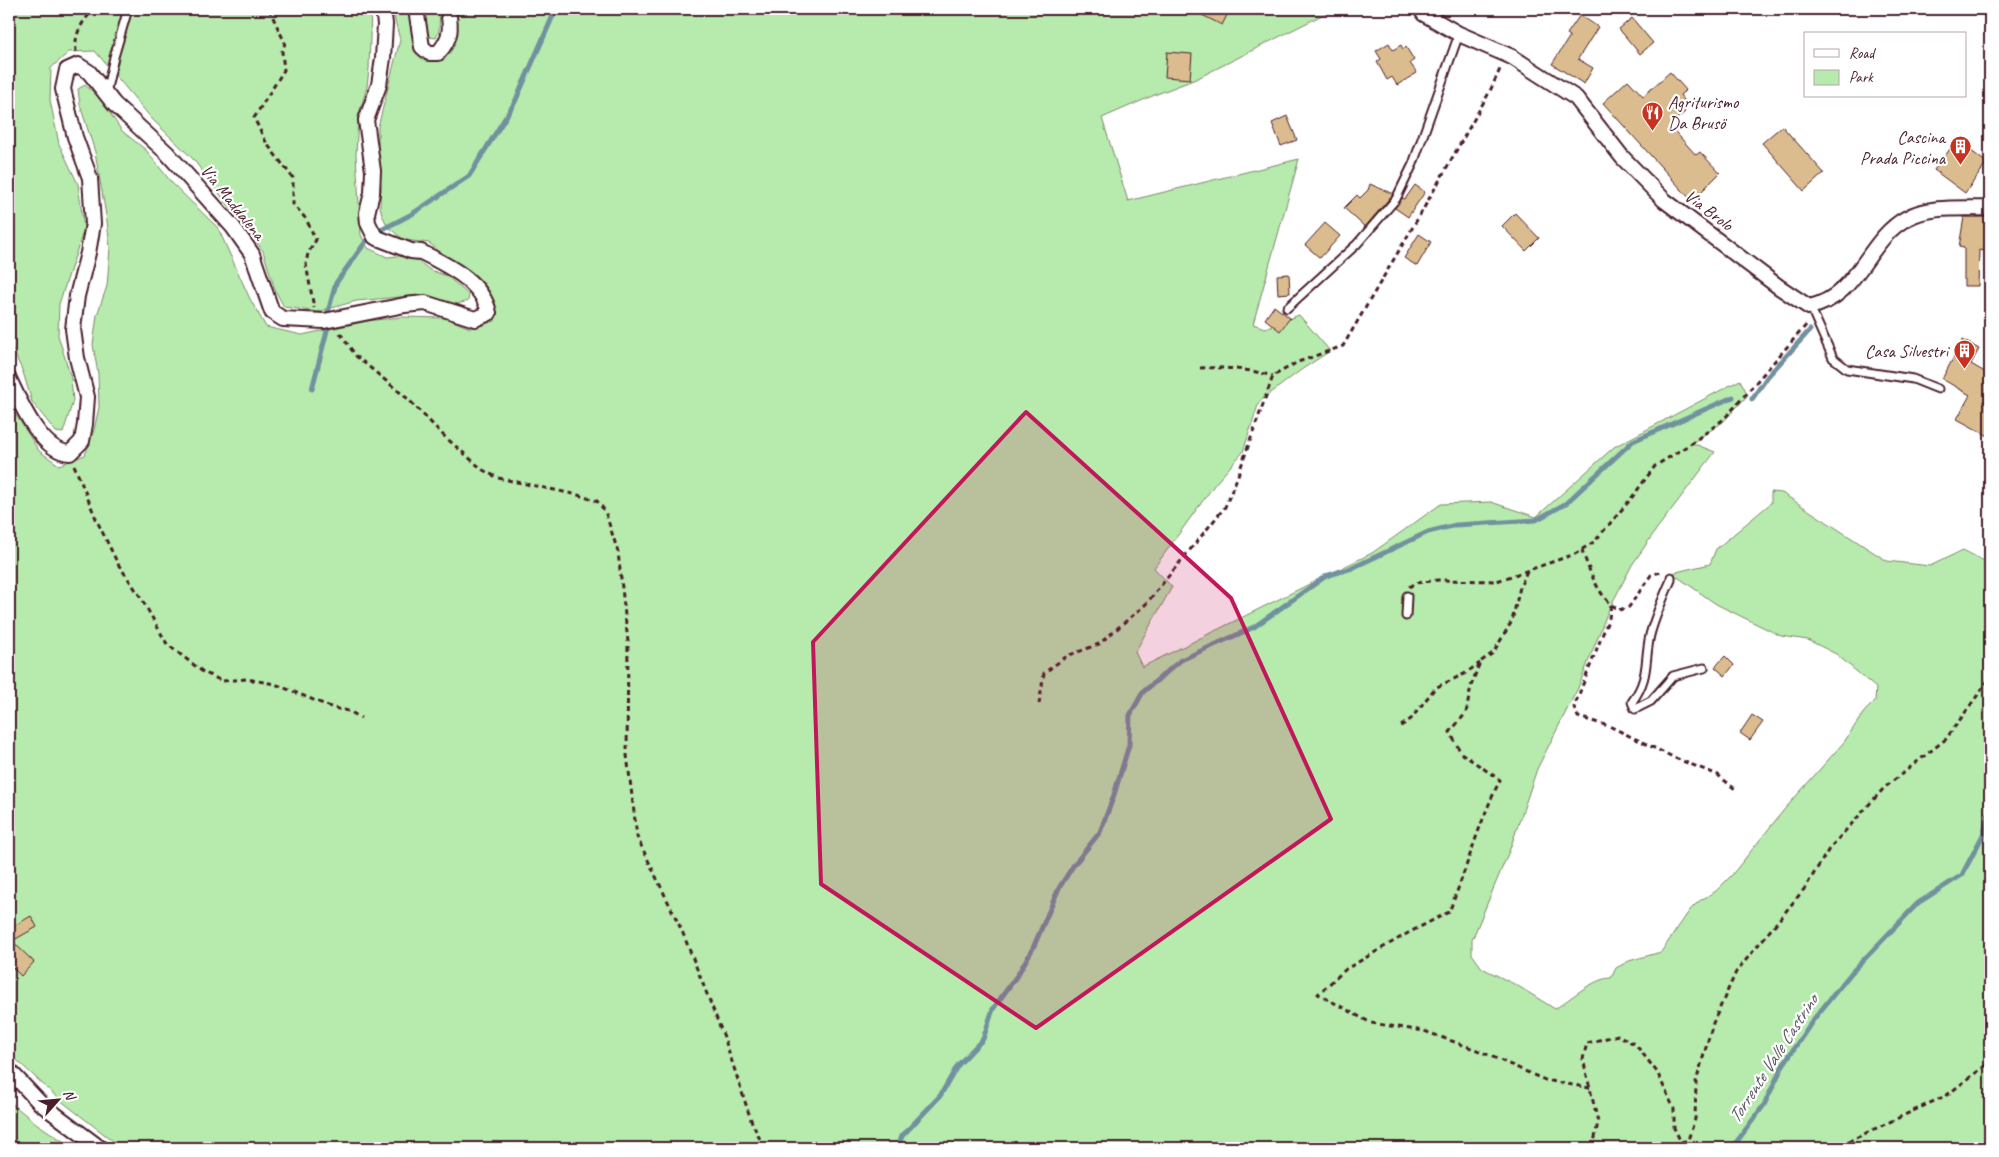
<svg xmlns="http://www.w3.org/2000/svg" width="1999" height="1157" viewBox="0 0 1999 1157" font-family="Caveat,sans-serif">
<rect width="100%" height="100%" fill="#fff"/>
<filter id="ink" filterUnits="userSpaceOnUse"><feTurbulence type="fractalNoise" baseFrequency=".02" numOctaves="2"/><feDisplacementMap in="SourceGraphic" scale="10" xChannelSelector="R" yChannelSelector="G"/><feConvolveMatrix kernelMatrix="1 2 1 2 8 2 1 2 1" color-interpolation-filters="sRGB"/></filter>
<g filter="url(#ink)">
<!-- green -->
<g fill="#b6ebad" stroke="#80856c">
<path d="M9 9H371L369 69 367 87 358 117 356 155 361 235 368 248 387 257 410 255 430 270 447 276 469 295 468 301 457 304 421 295 356 301 318 312 284 307 275 290 263 251 193 159 152 119 95 51 69 52 51 68 50 100 59 144 78 184 84 229 59 304 58 335 71 378 73 401 63 433 56 432 32 402 23 372 9 342Z"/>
<path d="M392 9H412L413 35 440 57C458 41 454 31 454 9H1334L1196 79 1157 94 1102 118 1128 201 1299 159 1253 324 1265 328 1299 315 1330 351 1301 370 1259 402 1243 452 1215 484 1154 568 1172 587 1135 652 1142 667 1372 553 1441 504 1491 502 1536 517 1614 447 1740 380 1748 395 1723 422 1692 443 1715 452 1656 530 1632 565 1608 611 1578 688 1537 769 1510 849 1472 940V954L1482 968 1518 986 1555 1009C1570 999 1594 978 1611 978L1616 968 1629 961 1661 952 1690 910 1698 902 1716 891 1731 876 1783 811 1844 742 1864 712 1875 701 1876 688 1836 654 1808 640 1781 636 1716 604 1672 573 1710 564 1716 549 1771 503V492L1782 493 1887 561 1930 566 1963 550 1990 564V1148H122L60 1100 9 1053V404L39 451 59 465 85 455 94 430 99 407 98 374 93 345 97 315 107 286 110 248 107 221 95 152 80 105 78 89 85 85 99 97 122 131 146 150 171 182 218 228 250 299 266 327 302 335 367 321 401 317 446 318 470 328 495 321V303L478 278 448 258 429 243 404 240 388 227 382 215 380 206 381 187 378 164V127L400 40Z"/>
<path d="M424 9H440L439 31 436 38 429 37 425 27Z"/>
<path d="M9 1101 33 1121 73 1148H9Z"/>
</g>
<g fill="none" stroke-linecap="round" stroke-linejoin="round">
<!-- stream -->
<g stroke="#72919e" stroke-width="5">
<path d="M381 230 412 214 469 176 515 102 556 9"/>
<path d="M328 312 336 283 367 240"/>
<path d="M312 389 328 327"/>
<path d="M1752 399 1768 376 1810 330"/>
<path d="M898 1148 902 1136 940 1096 958 1065 983 1039 993 1009 1018 974 1033 948 1059 888 1073 866 1100 832 1113 798 1129 745 1130 715 1143 692 1181 660 1254 627 1326 576 1352 568 1428 532 1456 525 1536 520 1565 504 1633 441 1733 397"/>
<path d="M1732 1148 1764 1105 1783 1065 1813 1020 1852 972 1918 903 1962 875 1984 833 1990 808"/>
</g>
</g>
<!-- building -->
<g fill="#dbbc8e" stroke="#4a1f2b">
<path d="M1190 9H1230L1222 25Z"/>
<path d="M1580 15 1598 27 1578 59 1593 68 1584 84 1552 64 1570 36 1567 34Z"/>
<path d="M1632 18 1653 43 1640 54 1619 29Z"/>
<path d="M1389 43 1393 50 1401 45 1403 49 1406 47 1414 60 1410 63 1417 73 1397 85 1392 77 1387 80 1377 62 1381 59 1376 51Z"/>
<path d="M1167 52 1192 54 1190 79 1165 77Z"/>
<path d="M1670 72 1686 90 1680 95 1685 101 1679 106 1685 112 1669 125 1696 155 1700 152 1720 173 1692 201 1603 103 1628 80 1643 96Z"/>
<path d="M1287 116 1297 140 1281 146 1272 123Z"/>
<path d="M1782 126 1824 173 1804 191 1762 143Z"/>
<path d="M1957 140 1987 163 1965 193 1934 170Z"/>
<path d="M1370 184 1393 194 1365 227 1344 208 1357 195 1360 198 1368 190Z"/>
<path d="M1415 185 1425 192 1408 217 1395 208 1402 198 1405 199Z"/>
<path d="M1515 213 1539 238 1526 251 1502 226Z"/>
<path d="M1964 217H1990V252L1979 250 1978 286H1964V248L1959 247Z"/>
<path d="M1325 223 1340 236 1320 258 1305 245Z"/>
<path d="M1419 234 1431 242 1417 266 1404 258Z"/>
<path d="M1289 274 1290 293 1278 294 1277 275Z"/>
<path d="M1274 306 1290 318 1280 331 1265 319Z"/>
<path d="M1963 340 1979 349 1971 364 1990 375V437L1957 419 1970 395 1942 379Z"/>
<path d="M1725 656 1734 665 1725 676 1715 667Z"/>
<path d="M1752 715 1763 722 1750 740 1740 733Z"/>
<path d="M31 916 37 927 12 941 34 962 21 976 9 964V929Z"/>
</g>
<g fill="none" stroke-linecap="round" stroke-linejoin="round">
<defs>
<g id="service">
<path d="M106 93 114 57 128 9"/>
<path d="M1287 308 1357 244 1396 199 1413 164 1459 34"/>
<path d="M1814 315 1833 358 1847 369 1913 379 1938 389"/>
<path d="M1671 577V580C1663 598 1655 616 1650 635 1644 662 1650 677 1632 702L1635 709 1651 701 1673 676 1704 668"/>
<path d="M1406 616 1407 596"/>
</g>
<g id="minor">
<path d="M416 9 422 47 429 53H438C452 38 451 28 448 9"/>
<path d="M1421 9 1424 14 1459 34 1512 57 1576 98 1622 157 1664 200 1779 287 1809 307C1859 297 1866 240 1907 218 1930 205 1964 209 1990 208"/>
<path d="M9 379C20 402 41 452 70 453L82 441 85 424 87 397 77 358 73 329 77 296 88 253 93 224 90 178 75 137 63 89 67 70 78 65 89 72 114 104 167 153 233 227 252 254 272 312 283 319 324 321 405 305 425 303 475 319 489 313C483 282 447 265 421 252L411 251 375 237 368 223 367 213 372 193 373 171 366 120 379 85 383 58 385 24 383 9"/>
<path d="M9 1070 40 1103 100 1148"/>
</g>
</defs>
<!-- service casing -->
<use href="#service" stroke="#4a1f2b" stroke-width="11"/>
<!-- minor casing -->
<use href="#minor" stroke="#4a1f2b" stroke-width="18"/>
<!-- path -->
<g stroke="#4a1f2b" stroke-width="3" stroke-dasharray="5 4" stroke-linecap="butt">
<path d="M269 9 285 43 282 52 284 70 254 118 267 144 293 178V204L306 219 316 240 308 253 306 264 314 308"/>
<path d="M76 52C74 33 82 22 94 9"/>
<path d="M340 333 356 356 408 399 444 436 483 470 498 478 578 495 597 501 605 511 618 552 628 642 627 755 637 837 682 931 724 1037 751 1120 764 1148"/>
<path d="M1200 368C1227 367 1247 369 1273 376"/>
<path d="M74 465 97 521 118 564 140 596 167 644 203 672 222 681 247 679 275 684 333 708 349 711 361 718"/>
<path d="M1582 550C1589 570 1599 599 1619 610L1629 607 1651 575 1663 571"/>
<path d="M1527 571 1520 587 1512 621 1493 653 1480 662 1471 686 1466 713 1450 732 1461 753 1500 780C1479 822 1467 868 1449 912L1410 932 1346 969 1318 994 1371 1023 1424 1031 1477 1050 1545 1080 1590 1088"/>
<path d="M1409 587 1416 583 1438 580 1497 581 1575 554 1595 541 1630 500 1655 466 1692 443 1724 419 1807 324"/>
<path d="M1611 605 1609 618 1574 707 1578 717 1609 726 1675 758 1718 775 1735 789"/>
<path d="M1039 704 1044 673 1067 656 1099 644 1145 605 1225 507 1237 478 1273 376 1298 362 1343 346 1421 213 1490 91 1501 67"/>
<path d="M1401 726 1411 719 1435 688 1464 674 1480 663"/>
<path d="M1593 1148 1598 1122 1583 1059 1587 1043 1618 1035 1636 1045 1657 1072 1674 1109V1128L1681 1142 1688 1140 1695 1119 1696 1082 1713 1023 1736 972 1805 888 1829 849 1884 788 1946 739 1990 678"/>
<path d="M1842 1148 1847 1142 1947 1095 1990 1062"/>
</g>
<!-- service -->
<use href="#service" stroke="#fff" stroke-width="7"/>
<!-- minor -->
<use href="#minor" stroke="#fff" stroke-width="14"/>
</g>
</g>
<!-- marked area -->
<path fill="#c2185b" fill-opacity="0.2" stroke="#c2185b" stroke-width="4" stroke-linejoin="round" d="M1026 412 1231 598 1331 819 1036 1028 821 884 813 642Z"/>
<!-- icons -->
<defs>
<symbol id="restaurant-pin" viewBox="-11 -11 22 30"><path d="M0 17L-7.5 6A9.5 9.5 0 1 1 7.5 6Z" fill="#c8321e" stroke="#fff"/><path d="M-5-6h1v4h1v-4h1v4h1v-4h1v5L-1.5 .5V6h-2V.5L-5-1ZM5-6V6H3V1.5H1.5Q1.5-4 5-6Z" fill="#fff"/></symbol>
<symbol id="building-pin" viewBox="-11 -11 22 30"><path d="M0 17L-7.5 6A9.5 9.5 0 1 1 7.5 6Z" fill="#c8321e" stroke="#fff"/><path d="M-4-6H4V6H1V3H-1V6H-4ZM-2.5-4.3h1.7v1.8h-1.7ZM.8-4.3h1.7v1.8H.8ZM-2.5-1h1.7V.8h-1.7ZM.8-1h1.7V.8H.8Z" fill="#fff"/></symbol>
</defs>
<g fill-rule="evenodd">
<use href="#restaurant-pin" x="1640" y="100" width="25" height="34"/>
<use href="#building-pin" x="1948" y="134" width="25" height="34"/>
<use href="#building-pin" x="1952" y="338" width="25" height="34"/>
</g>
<g text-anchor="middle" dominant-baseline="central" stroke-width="4.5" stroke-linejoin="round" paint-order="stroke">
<!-- poi labels -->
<g font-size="18" fill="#4a1f2b" stroke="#fff" text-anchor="end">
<text x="1668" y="102" text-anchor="start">Agriturismo<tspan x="1668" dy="21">Da Brusö</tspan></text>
<text x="1945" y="137">Cascina<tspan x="1945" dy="21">Prada Piccina</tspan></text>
<text x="1948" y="351">Casa Silvestri</text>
</g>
<!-- street labels -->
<g font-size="18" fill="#4a1f2b" stroke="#fff">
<text transform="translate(233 202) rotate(51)">Via Maddalena</text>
<text transform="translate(1709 210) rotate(37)">Via Brolo</text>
</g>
<!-- water labels -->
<g font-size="19" font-style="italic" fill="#5e5864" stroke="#fff">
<text transform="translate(1773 1059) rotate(-57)">Torrente Valle Castrino</text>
</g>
</g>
<!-- margin -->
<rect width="1999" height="1157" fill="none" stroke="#fff" stroke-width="30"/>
<rect x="15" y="15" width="1969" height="1127" fill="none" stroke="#4a1f2b" stroke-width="2" filter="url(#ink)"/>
<!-- legend -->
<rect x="1804" y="32" width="162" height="65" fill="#ffffff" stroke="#b7a5aa"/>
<rect x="1814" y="49" width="25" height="8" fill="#ffffff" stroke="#b7a5aa"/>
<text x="1849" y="58" font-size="15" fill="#4a1f2b">Road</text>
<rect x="1814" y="70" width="25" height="15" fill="#b6ebad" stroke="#b7a5aa"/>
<text x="1849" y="82" font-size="15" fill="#4a1f2b">Park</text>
<!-- north arrow -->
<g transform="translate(58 1100) rotate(63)" stroke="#ffffff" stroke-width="4" paint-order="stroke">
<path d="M0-4L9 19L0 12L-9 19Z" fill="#4a1f2b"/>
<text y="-8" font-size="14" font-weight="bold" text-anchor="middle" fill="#4a1f2b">N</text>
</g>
</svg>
